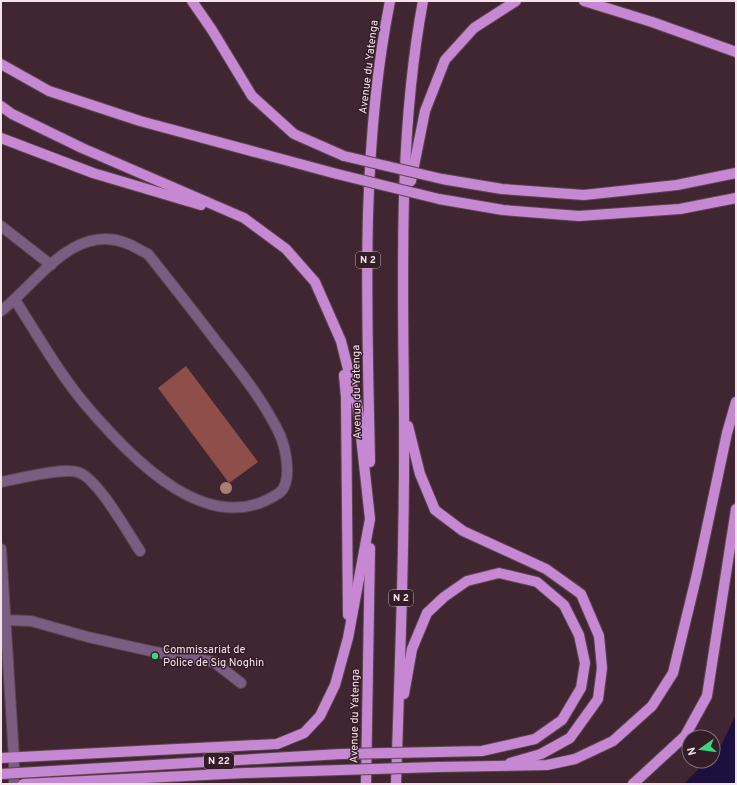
<svg xmlns="http://www.w3.org/2000/svg" width="737" height="785" viewBox="0 0 737 785" font-family="Overpass,sans-serif">
<rect width="100%" height="100%" fill="#402631"/>
<!-- water -->
<path fill="#1c1040" d="M736 714V784H684L706 761H713V754L721 746Z"/>
<!-- building -->
<path fill="#8e4e4a" d="M186 366 258 462 229 483 158 388Z"/>
<g fill="none" stroke-linecap="round" stroke-linejoin="round">
<defs>
<g id="minor">
<path d="M1 226 51 265"/>
<path d="M1 311C37 283 73 223 126 243 134 246 141 251 148 254 171 283 194 312 216 341 239 370 264 401 280 435 286 449 293 483 279 493 209 541 133 459 90 410 61 377 39 337 15 300"/>
<path d="M1 482C17 479 67 466 80 473 99 481 128 533 140 551"/>
<path d="M1 549 14 758V784"/>
<path d="M5 620 31 621 88 637 155 652 214 662 241 683"/>
</g>
<g id="major">
<path d="M192 1 212 30 252 96 294 134 344 156"/>
<path d="M584 1 652 22 736 52"/>
<path d="M1 64 49 91 140 121 337 174"/>
<path d="M1 106 12 114 82 148 244 218 286 249 315 282 341 341 358 409 370 519 348 638 335 685 320 716 304 733 277 744 1 758"/>
<path d="M1 138 93 173 201 205"/>
<path d="M442 179 502 189 584 195 677 185 736 173"/>
<path d="M411 181 425 111 445 60 474 28 516 1"/>
<path d="M439 199 503 210 579 216 680 209 736 198"/>
<path d="M344 375 346 397 348 615"/>
<path d="M408 426 420 474 435 510 463 531 546 569 581 594 599 636 602 668 598 699 570 738 541 754 510 763"/>
<path d="M370 462C367 310 360 151 390 1"/>
<path d="M404 694 412 649 427 613 444 597 467 581 499 573 537 582 564 605 579 635 585 663 581 688 562 720 535 739 482 751 438 752"/>
<path d="M437 767 547 765 575 759 613 741 652 706 673 673 697 574 727 433 736 402"/>
<path d="M366 784 370 548"/>
<path d="M396 784C400 659 405 534 404 410 403 274 398 135 423 1"/>
<path d="M633 784 685 736 707 696 736 509"/>
</g>
</defs>
<!-- minor casing -->
<use href="#minor" stroke="#5d444f" stroke-width="12"/>
<!-- major casing -->
<use href="#major" stroke="#5d444f" stroke-width="12"/>
<!-- minor -->
<use href="#minor" stroke="#7b5d81" stroke-width="10"/>
<!-- major -->
<use href="#major" stroke="#c688d2" stroke-width="10"/>
<defs>
<g id="major-bridge">
<path d="M344 156 442 179"/>
<path d="M337 174 439 199"/>
<path d="M1 774 341 754 438 752"/>
<path d="M23 784 245 773 437 767"/>
</g>
</defs>
<!-- major-bridge casing -->
<use href="#major-bridge" stroke="#5d444f" stroke-width="12" stroke-linecap="butt"/>
<!-- major-bridge -->
<use href="#major-bridge" stroke="#c688d2" stroke-width="10"/>
</g>
<!-- trees -->
<circle fill="#a68073" cx="226" cy="488" r="6"/>
<!-- markers -->
<circle fill="#39d87f" stroke="#351d27" stroke-width="1.5" cx="155" cy="656" r="4"/>
<g text-anchor="middle" dominant-baseline="central" stroke-width="3" stroke-linejoin="round" paint-order="stroke">
<!-- shield labels -->
<g fill="#351d27" stroke="#bba8b0" stroke-width="1">
<rect x="356" y="252" width="24" height="16" rx="3"/>
<rect x="389" y="590" width="24" height="16" rx="3"/>
<rect x="204" y="753" width="30" height="16" rx="3"/>
</g>
<g font-size="10" font-weight="bold" fill="#f5e3ea">
<text x="368" y="260">N 2</text>
<text x="401" y="598">N 2</text>
<text x="219" y="761">N 22</text>
</g>
<!-- street labels -->
<g font-size="11" fill="#f5e3ea" stroke="#351d27">
<text transform="translate(369 67) rotate(-83)">Avenue du Yatenga</text>
<text transform="translate(357 392) rotate(-91)">Avenue du Yatenga</text>
<text transform="translate(355 716) rotate(-89)">Avenue du Yatenga</text>
</g>
<!-- poi labels -->
<g font-size="11" fill="#f5e3ea" stroke="#351d27" text-anchor="start">
<text x="163" y="650">Commissariat de<tspan x="163" dy="13">Police de Sig Noghin</tspan></text>
</g>
</g>
<!-- border -->
<rect width="737" height="785" fill="none" stroke="#f5e3ea" stroke-width="4"/>
<!-- north arrow -->
<g transform="translate(701 749) rotate(256)"><circle r="19" fill="#351d27" stroke="#826c75"/>
<path d="M0-3L7 15L0 10L-7 15Z" fill="#39d87f"/>
<text y="-6" font-size="11" font-weight="bold" text-anchor="middle" fill="#f5e3ea">N</text>
</g>
</svg>
